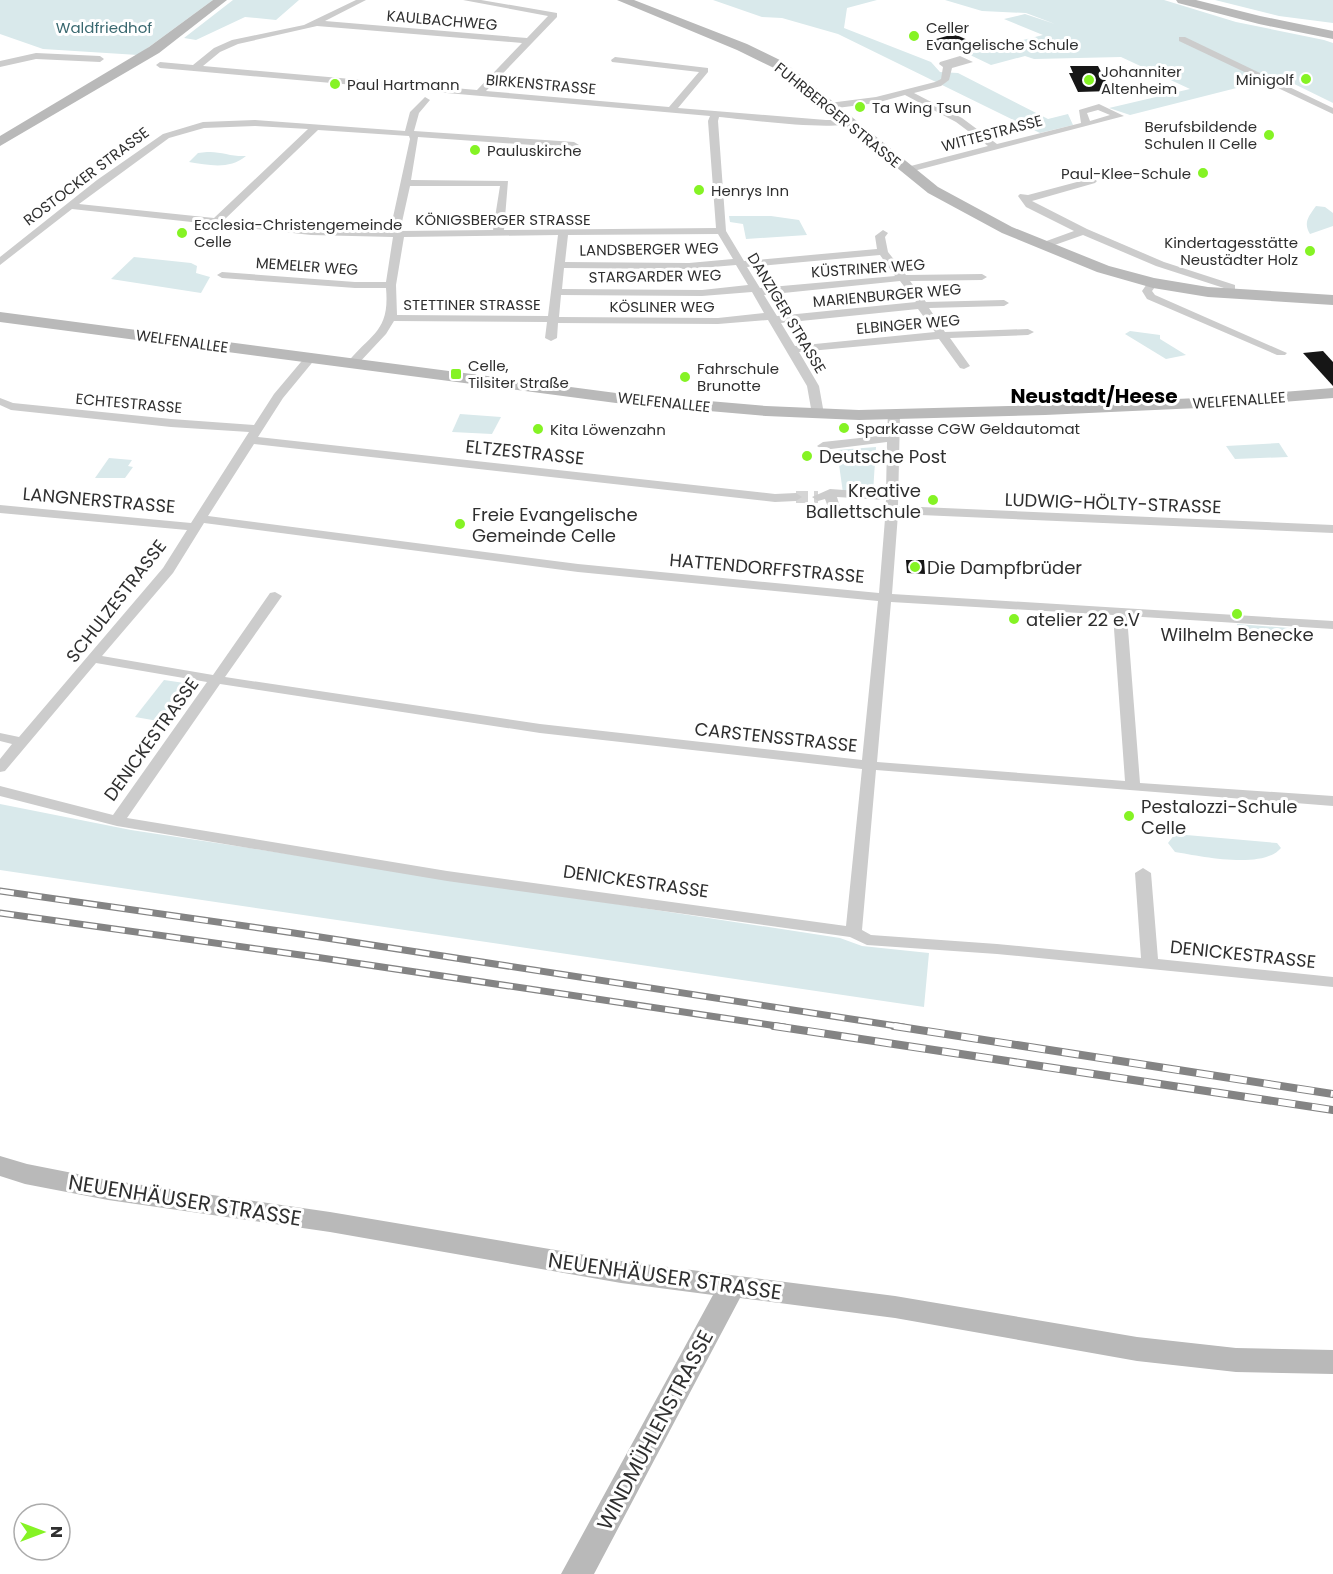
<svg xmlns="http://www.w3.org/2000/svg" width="1333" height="1574" viewBox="0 0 1333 1574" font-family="Poppins,sans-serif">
<rect width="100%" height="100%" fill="#fff"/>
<!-- green -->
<g fill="#d9e9eb">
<path d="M0 0H213L138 55 43 49 0 34Z"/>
<path d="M233 0H299L276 20 245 17 196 40 184 38Z"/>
<path d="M713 0H877L847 8 844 28 931 62 940 72 958 73 1048 119 1068 114 1073 125 1040 133 838 34 782 18 762 17Z"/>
<path d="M945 0H1164L1236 22 1324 40 1333 43V103L1280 77 1130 115 1109 108 1190 89 1121 57 1034 59 1025 56 991 65 968 54 1043 35 1004 19 1025 14 1055 24 1026 13 982 11Z"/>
<path d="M1215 0H1333V23L1279 16Z"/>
<path d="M207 152C220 151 232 157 246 156 229 170 209 165 189 162L198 153Z"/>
<path d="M1316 206 1325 207 1333 213V226L1310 234C1303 222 1309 216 1316 206Z"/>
<path d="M729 216H771L799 220 807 235 746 239 743 224 730 222Z"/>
<path d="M134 257 191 263 197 266 196 273 210 277 201 293 111 279Z"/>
<path d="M1130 331 1160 335V339L1186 355 1166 359 1125 334Z"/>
<path d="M460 414 501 417 492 434 452 432Z"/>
<path d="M1279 443 1288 457 1235 459 1226 446Z"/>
<path d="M876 447 873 492 843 493 837 450Z"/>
<path d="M109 458 132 460 128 466 133 467 125 478H95Z"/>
<path d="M1237 624 1303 629 1304 641 1239 637Z"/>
<path d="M164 680 198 685 170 723 135 717Z"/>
<path d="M0 804 131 830 840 938 862 946 929 953 924 1007 0 870Z"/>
<path d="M1175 834 1277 843 1281 848C1263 870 1200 856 1175 852L1168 843Z"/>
</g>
<!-- building -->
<g fill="#161616">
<path d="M954 34 979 45 958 51 929 41Z"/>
<path d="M1070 66H1098L1111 91 1078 92 1069 73H1073Z"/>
<path d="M1323 351 1333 362V386L1303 353Z"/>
<path d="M906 560H924L925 574 907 573Z"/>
</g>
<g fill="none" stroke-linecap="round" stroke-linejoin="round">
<!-- street-tunnel -->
<path stroke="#d5d5d5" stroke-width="12" stroke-dasharray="12 6" stroke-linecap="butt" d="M796 497H818"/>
<!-- street -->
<g fill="#ccc" fill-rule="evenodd">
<path d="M356 0H366L325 21 527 38 548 16 463 0H481L557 13V17L486 91 669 107 699 72 612 62 611 60 615 57 708 68V72L678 108 826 120H851L853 122C838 132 742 119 719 117L718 121 726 231 744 261 877 249 875 236 883 230 888 233 885 237 888 252 906 275 982 274 987 277 982 280 910 281 926 302 1004 300 1009 303 1004 306 929 308 945 332 1028 329 1034 332 1028 335 950 338 970 366 964 369 960 368 939 339 799 352 819 386 824 414 818 418 812 414 807 386 768 320 718 324 558 323 557 338 551 341 545 338 547 322 394 321 386 334 357 365 353 366 347 363C371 333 390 332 386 288H355L222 278 217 275 222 272 355 282H386L393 237 311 235 72 209 0 265V257L97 180 163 134 203 122 255 120 405 131 410 112 425 97 430 100 419 113 414 131 574 142 579 145 574 148 418 137 411 180 508 181 504 230 716 228 708 121 710 116 160 68 156 65 160 62 193 65 214 48 232 40 304 25ZM317 26 522 43 477 90 203 66 220 52 238 44ZM255 126 308 129 214 218 79 204 169 138 204 128ZM318 130 409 136 410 139 390 231 311 229 224 220ZM410 186H500L493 230 400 231ZM718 234 733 259 689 263 565 262 568 235ZM558 235 548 316 397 315 396 285 404 237ZM880 255 895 276 760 288 747 267ZM736 265 748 285 702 290 562 289 564 268 689 269ZM900 281 916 302 777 316 764 295ZM752 292 764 313 718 318 559 317 561 295 702 296ZM918 309 935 332 795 346 781 323Z"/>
<path d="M1179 37H1185L1333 108V114L1179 41Z"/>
<path d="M36 53 100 56 104 59 100 62 36 59 0 67V61Z"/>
<path d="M960 56 973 62 952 68 949 80 941 86 914 93 962 118 997 144 1081 123 1079 110 1099 104 1124 116 906 173 903 172V168L988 146 956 122 905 95 876 103 829 109 824 106 829 103 876 97 935 82 941 79 943 67 939 64 940 62ZM1098 110 1110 115 1090 121 1087 113Z"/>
<path d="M1092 178 1097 181 1095 183 1032 201 1087 229 1164 262 1235 285V289H1227L1156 266 1083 235 1049 247H1041V243L1074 231 1026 207 1018 196 1020 194 1028 195Z"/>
<path d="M1153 280 1158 283 1152 291 1155 295 1287 353 1285 355H1277L1147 299 1142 291 1149 281Z"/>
<path d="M310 355 316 358 283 398 258 437 775 494 796 493 802 497 796 501 775 502 254 444 208 516 578 564 879 593 885 519 830 513 825 499 818 501 812 497 830 489 886 493 887 442 823 450 817 446 823 442 887 435 888 414 894 410 900 414 898 506 1333 525V533L898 514 892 594 1333 621V629L1127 616 1140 783 1333 796V806L876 770 862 930 871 935 997 944 1141 958 1135 873 1143 868 1151 873 1158 959 1333 977V987L997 954 867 945 850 937 447 881 117 826 0 796V786L113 815 207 682 96 663 5 771 0 772V759L12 744 0 741V733L19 737 163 568 187 530 0 513V505L191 523 249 432 171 427 11 410 0 405V398L13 403 171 419 254 425 274 394 306 356ZM837 497 886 500 885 511 840 507ZM204 523 578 572 878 601 862 760 540 724 225 677 282 596 275 592 270 593 213 675 102 656 173 573ZM891 602 1113 615 1125 781 877 762ZM220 684 540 733 862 769 846 926 447 871 127 818Z"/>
</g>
<!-- secondary -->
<g fill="#b9b9b9" fill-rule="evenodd">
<path d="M213 0H227L159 53 0 146V136L149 47Z"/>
<path d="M617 0H634L747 44 784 62 938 187 1012 227 1109 266 1154 278 1208 287 1333 295V305L1208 297 1153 288 1097 272 1002 233 928 193 774 68 737 50Z"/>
<path d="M1176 0H1196L1260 16 1333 31V39L1259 24 1178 3Z"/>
<path d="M0 312 616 393 766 406 859 410 1045 405 1220 397 1333 388V398L1220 407 1045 415 859 420 766 416 616 403 0 322Z"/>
<path d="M0 1156 27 1164 108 1180 330 1212 621 1261 895 1296 1137 1337 1236 1348 1333 1350V1374L1236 1372 1137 1361 895 1318 740 1298 594 1574H561L713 1295 621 1283 330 1232 108 1200 25 1184 0 1176Z"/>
</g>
<defs>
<g id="rail-far1">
<path d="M0 891 294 933 903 1027"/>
<path d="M0 913 315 957 784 1027"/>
</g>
<g id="rail">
<path d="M774 1026 1333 1110"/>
<path d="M894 1026 1333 1094"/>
</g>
</defs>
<!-- rail-far1 casing -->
<use href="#rail-far1" stroke="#848484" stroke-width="7"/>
<!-- rail casing -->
<use href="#rail" stroke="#848484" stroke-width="8"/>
<!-- rail-far1 -->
<use href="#rail-far1" stroke="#fff" stroke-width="4.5" stroke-dasharray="14" stroke-linecap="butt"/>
<!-- rail -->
<use href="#rail" stroke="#fff" stroke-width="6" stroke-dasharray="17" stroke-linecap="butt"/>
</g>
<!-- markers -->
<g fill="#85f324" stroke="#fff" stroke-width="2">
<circle cx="914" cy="36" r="6"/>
<circle cx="1306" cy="79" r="6"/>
<circle cx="1089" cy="80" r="6"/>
<circle cx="335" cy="84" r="6"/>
<circle cx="860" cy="107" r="6"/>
<circle cx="1269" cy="135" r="6"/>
<circle cx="475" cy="150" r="6"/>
<circle cx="1203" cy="173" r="6"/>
<circle cx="699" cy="190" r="6"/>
<circle cx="182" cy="233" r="6"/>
<circle cx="1310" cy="251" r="6"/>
<rect x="450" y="368" width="12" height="12" rx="3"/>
<circle cx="685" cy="377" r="6"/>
<circle cx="844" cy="428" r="6"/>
<circle cx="538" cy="429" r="6"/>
<circle cx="807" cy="456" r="6"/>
<circle cx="933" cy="500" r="6"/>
<circle cx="460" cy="524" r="6"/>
<circle cx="915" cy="567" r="6"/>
<circle cx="1237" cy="614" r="6"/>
<circle cx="1014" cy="619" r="6"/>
<circle cx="1129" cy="816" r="6"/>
</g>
<g text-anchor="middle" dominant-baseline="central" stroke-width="6" stroke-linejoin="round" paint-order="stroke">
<!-- far-street labels -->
<g font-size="15" fill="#2f2f2f" stroke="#fff">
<text transform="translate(442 20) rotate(5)">KAULBACHWEG</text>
<text transform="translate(541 84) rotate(5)">BIRKENSTRASSE</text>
<text transform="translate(838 115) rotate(39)">FUHRBERGER STRASSE</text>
<text transform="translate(992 133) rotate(-15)">WITTESTRASSE</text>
<text transform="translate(86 176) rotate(-37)">ROSTOCKER STRASSE</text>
<text x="503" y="219">KÖNIGSBERGER STRASSE</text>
<text transform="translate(649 249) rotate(-1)">LANDSBERGER WEG</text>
<text transform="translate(307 266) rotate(4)">MEMELER WEG</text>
<text transform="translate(868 268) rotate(-4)">KÜSTRINER WEG</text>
<text transform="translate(655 276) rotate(-1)">STARGARDER WEG</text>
<text transform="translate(887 295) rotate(-5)">MARIENBURGER WEG</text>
<text x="472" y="304">STETTINER STRASSE</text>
<text x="662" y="306">KÖSLINER WEG</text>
<text transform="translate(787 313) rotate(59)">DANZIGER STRASSE</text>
<text transform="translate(908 324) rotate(-5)">ELBINGER WEG</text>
<text transform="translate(182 341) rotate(8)">WELFENALLEE</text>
<text transform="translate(1239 400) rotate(-4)">WELFENALLEE</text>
<text transform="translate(664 402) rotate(6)">WELFENALLEE</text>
<text transform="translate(129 403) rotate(5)">ECHTESTRASSE</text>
</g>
<!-- far-park labels -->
<g font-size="15" fill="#39686f" stroke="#fff">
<text x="104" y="27">Waldfriedhof</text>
</g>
<!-- far-poi labels -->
<g font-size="15" fill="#2f2f2f" stroke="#fff" text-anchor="start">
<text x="926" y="27">Celler<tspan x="926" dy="17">Evangelische Schule</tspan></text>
<text x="1101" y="71">Johanniter<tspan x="1101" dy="17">Altenheim</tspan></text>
<text x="1294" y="79" text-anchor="end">Minigolf</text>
<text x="347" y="84">Paul Hartmann</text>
<text x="872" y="107">Ta Wing Tsun</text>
<text x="1257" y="126" text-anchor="end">Berufsbildende<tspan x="1257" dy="17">Schulen II Celle</tspan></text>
<text x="487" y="150">Pauluskirche</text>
<text x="1191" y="173" text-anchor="end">Paul-Klee-Schule</text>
<text x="711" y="190">Henrys Inn</text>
<text x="194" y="224">Ecclesia-Christengemeinde<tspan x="194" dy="17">Celle</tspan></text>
<text x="1298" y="242" text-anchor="end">Kindertagesstätte<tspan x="1298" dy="17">Neustädter Holz</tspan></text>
<text x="468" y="365">Celle,<tspan x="468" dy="17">Tilsiter Straße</tspan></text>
<text x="697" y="368">Fahrschule<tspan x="697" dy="17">Brunotte</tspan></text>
<text x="856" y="428">Sparkasse CGW Geldautomat</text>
<text x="550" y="429">Kita Löwenzahn</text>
</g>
<!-- street labels -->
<g font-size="18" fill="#2f2f2f" stroke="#fff">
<text transform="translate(525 452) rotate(6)">ELTZESTRASSE</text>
<text transform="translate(99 500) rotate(5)">LANGNERSTRASSE</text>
<text transform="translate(1113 503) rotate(2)">LUDWIG-HÖLTY-STRASSE</text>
<text transform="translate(767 568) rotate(5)">HATTENDORFFSTRASSE</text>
<text transform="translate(116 601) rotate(-52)">SCHULZESTRASSE</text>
<text transform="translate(776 737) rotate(6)">CARSTENSSTRASSE</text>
<text transform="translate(151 739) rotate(-54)">DENICKESTRASSE</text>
<text transform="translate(636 881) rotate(8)">DENICKESTRASSE</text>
<text transform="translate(1243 954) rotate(6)">DENICKESTRASSE</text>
</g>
<!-- poi labels -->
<g font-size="18" fill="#2f2f2f" stroke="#fff" text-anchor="start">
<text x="819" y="456">Deutsche Post</text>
<text x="921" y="490" text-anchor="end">Kreative<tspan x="921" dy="21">Ballettschule</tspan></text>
<text x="472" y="514">Freie Evangelische<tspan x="472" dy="21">Gemeinde Celle</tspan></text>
<text x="927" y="567">Die Dampfbrüder</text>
<text x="1026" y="619">atelier 22 e.V</text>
<text x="1237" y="634" text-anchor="middle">Wilhelm Benecke</text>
<text x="1141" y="806">Pestalozzi-Schule<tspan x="1141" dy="21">Celle</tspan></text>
</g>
<!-- far-district labels -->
<g font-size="20" font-weight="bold" fill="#000" stroke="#fff">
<text x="1094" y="396">Neustadt/Heese</text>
</g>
<!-- near-street labels -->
<g font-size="21" fill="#2f2f2f" stroke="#fff">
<text transform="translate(185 1200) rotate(9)">NEUENHÄUSER STRASSE</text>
<text transform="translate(665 1276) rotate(8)">NEUENHÄUSER STRASSE</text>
<text transform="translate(655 1430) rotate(-62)">WINDMÜHLENSTRASSE</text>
</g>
</g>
<!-- north arrow -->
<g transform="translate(42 1532) rotate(90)"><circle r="28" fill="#ffffff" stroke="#acacac" stroke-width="1.5"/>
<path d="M0-4.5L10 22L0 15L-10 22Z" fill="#85f324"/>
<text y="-9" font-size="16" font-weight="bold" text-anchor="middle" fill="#2f2f2f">N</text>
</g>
</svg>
